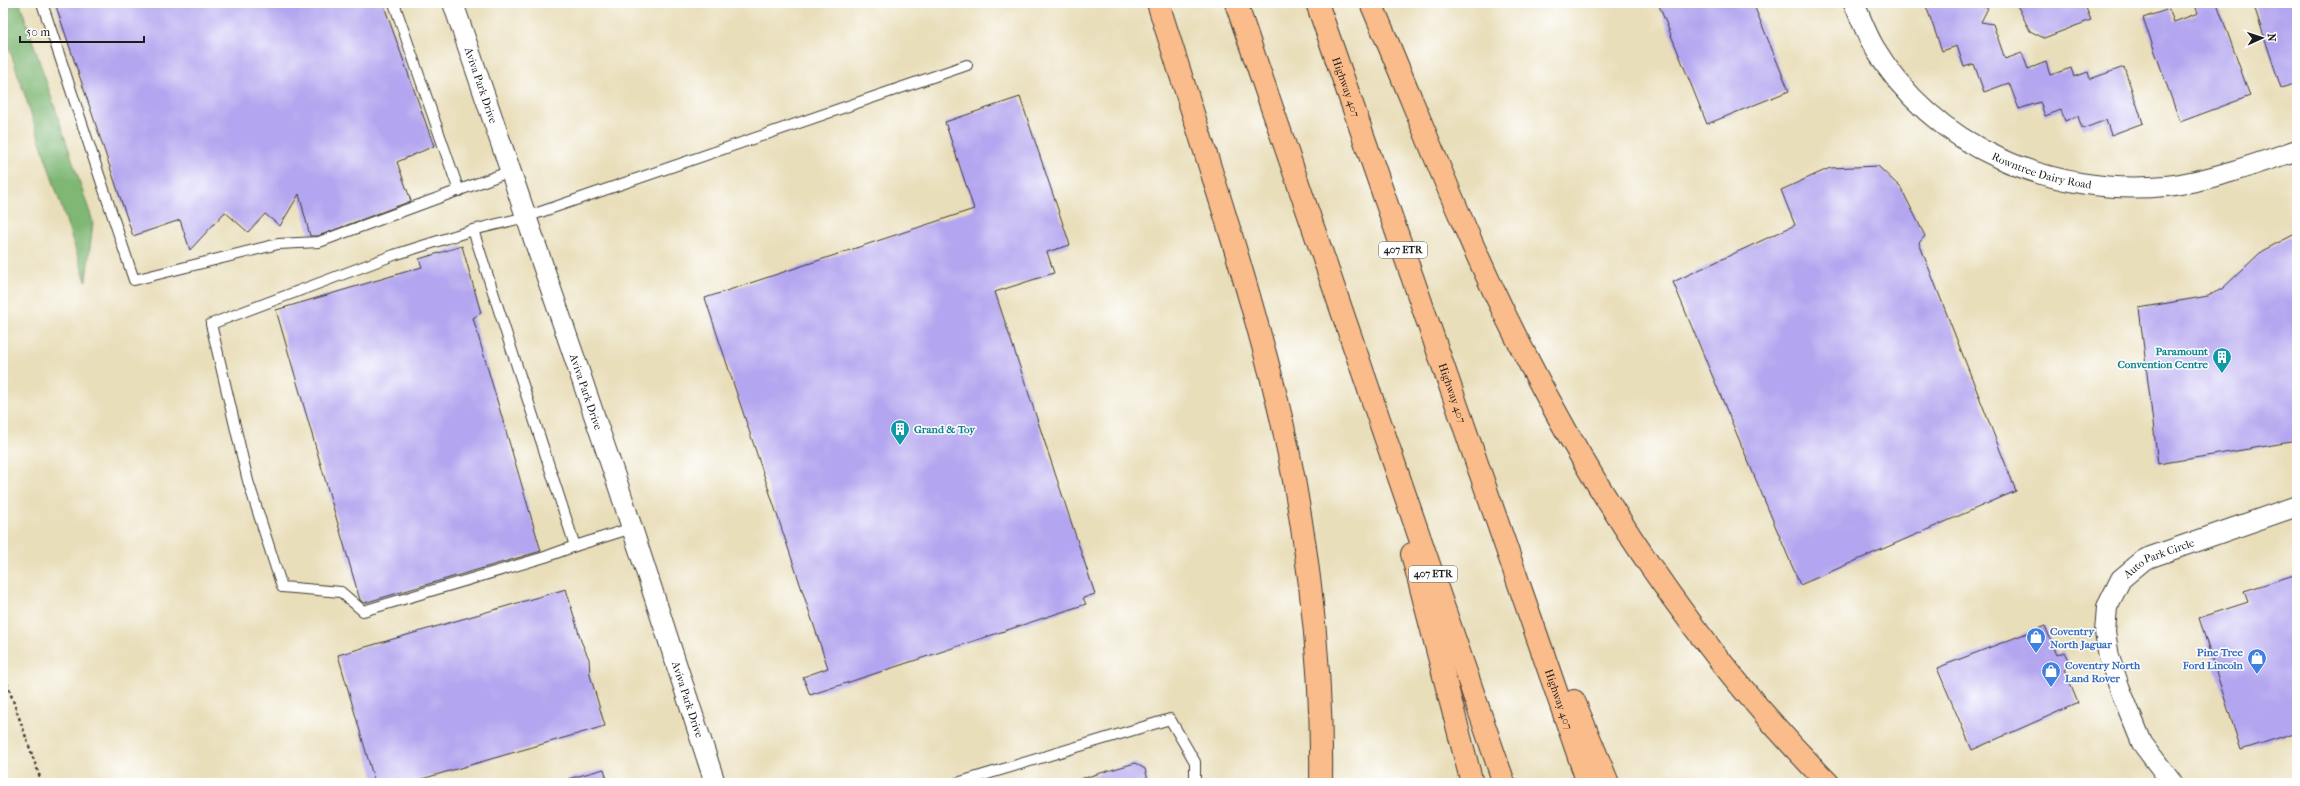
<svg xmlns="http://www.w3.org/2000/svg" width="2300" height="786" viewBox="0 0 2300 786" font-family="'IM FELL French Canon',serif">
<rect width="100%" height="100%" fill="#fff"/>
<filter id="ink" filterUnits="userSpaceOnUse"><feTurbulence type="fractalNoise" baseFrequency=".025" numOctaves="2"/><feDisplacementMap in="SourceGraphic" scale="8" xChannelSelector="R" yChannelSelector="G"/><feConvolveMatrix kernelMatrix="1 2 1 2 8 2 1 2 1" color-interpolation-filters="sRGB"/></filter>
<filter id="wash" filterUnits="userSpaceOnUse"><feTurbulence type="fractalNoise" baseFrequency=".012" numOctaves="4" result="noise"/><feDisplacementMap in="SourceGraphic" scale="16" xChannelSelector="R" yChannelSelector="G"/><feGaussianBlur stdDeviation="0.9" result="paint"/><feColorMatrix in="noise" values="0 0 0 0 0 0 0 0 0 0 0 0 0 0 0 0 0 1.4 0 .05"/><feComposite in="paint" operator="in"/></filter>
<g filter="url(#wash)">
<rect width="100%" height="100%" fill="#e9deba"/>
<!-- forest -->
<path fill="#7fb774" stroke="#4e6a48" d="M3 3H20L93 222 86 281 3 29Z"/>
<g id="blocks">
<!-- building -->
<g fill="#b3a5ef">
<path d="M55 3H383L434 146 397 162 411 201 318 236H310L299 194 280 226 265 214 248 232 225 212 190 250 180 220 133 236Z"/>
<path d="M1658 3H1753L1789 91 1707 124Z"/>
<path d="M1925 3H1980L1988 8 1981 22 1993 24 2005 59 2022 53 2028 69 2046 62 2050 75 2071 68 2074 77 2088 72 2090 79 2124 67 2143 123 2111 135 2106 120 2082 129 2078 116 2065 121 2061 110 2045 116 2040 102 2019 109 2009 83 1984 92 1974 64 1964 67 1957 46 1942 51Z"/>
<path d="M2016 3H2084L2091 20 2044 38 2030 31Z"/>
<path d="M2194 3H2217L2250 96 2180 122 2143 18 2169 9 2174 22 2198 13Z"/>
<path d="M2253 3H2297V83L2281 88Z"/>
<path d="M1020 97 1070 245 1047 252 1054 273 995 292 1095 594 1083 598 1086 604 810 695 803 677 828 668 705 298 974 209 945 122Z"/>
<path d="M1878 166 1901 188 1925 236 1919 243 2016 491 1800 585 1673 282 1795 225 1781 190 1830 168Z"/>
<path d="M2297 233V441L2158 464 2139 308 2208 296 2222 289 2262 251Z"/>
<path d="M462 246 481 313 473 318 541 551 364 603 360 600 276 310 422 267 419 259Z"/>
<path d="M2297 574V732L2241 750 2199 618 2248 602 2244 591Z"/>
<path d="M566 589 581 641 589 659 590 675 605 726 408 783H375L338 655Z"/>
<path d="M2045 626 2057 655 2064 652 2071 666 2064 669 2078 703 1972 750 1937 668Z"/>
<path d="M1135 763 1145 769 1149 783H1080V779Z"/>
<path d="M604 769 608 783H568V779Z"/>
</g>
</g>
</g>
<g filter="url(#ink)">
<use href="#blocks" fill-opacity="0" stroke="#3b3934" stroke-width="1"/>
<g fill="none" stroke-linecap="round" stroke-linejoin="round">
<defs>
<g id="lane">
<path d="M42 3 134 280 278 244 319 242 511 171"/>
<path d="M394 3 459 191"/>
<path d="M473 230 394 255 211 324 248 481 282 587 341 592 363 611 545 557 575 546"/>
<path d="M632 528 575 546 473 230 526 217 967 65"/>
<path d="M957 783 1170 719 1195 762V783"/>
</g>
<g id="street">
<path id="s1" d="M453 3 618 485 715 783"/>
<path id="s2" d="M1854 3C1860 17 1866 33 1874 47 1934 148 2052 197 2166 186 2205 182 2260 163 2297 150"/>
<path id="s3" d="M2172 783 2142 743 2120 689 2109 657 2105 632 2107 607 2121 579 2145 559 2297 506"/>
</g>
<g id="highway">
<path d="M1158 3C1198 131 1241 258 1274 388 1305 512 1323 656 1321 783"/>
<path d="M1236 3 1504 783"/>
<path id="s4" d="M1317 3 1588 783"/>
<path d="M1371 3C1419 115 1462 230 1517 339 1598 500 1701 654 1828 783"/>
<path d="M1412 554 1472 783"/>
<path d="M1574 701 1608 783"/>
</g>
</defs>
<!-- lane casing -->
<use href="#lane" stroke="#3b3934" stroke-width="12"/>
<!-- street casing -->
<use href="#street" stroke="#3b3934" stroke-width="22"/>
<!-- highway casing -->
<use href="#highway" stroke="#3b3934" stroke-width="24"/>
<!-- path -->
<path stroke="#3b3934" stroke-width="2.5" stroke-dasharray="3 3" stroke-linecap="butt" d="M3 672 42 783"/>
<!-- lane -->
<use href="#lane" stroke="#fff" stroke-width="10"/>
<!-- street -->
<use href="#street" stroke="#fff" stroke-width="20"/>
<!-- highway -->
<use href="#highway" stroke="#f9bc8a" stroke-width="22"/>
</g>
</g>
<!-- icons -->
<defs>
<symbol id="building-pin" viewBox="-11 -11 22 30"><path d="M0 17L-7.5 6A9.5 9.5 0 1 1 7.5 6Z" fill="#0f9aa8" stroke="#fff"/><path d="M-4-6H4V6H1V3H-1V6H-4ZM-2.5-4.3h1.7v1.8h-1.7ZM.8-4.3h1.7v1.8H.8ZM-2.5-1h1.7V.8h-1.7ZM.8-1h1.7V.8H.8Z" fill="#fff"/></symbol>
<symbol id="shop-pin" viewBox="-11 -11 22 30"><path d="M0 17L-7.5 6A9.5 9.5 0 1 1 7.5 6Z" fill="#3f7fe0" stroke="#fff"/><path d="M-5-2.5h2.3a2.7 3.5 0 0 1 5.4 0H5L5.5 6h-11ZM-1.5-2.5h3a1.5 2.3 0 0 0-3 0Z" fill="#fff"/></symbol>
</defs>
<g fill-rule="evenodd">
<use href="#building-pin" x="2211" y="346" width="22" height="30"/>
<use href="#building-pin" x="889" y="418" width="22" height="30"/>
<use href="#shop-pin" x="2025" y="626" width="22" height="30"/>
<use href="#shop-pin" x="2246" y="647" width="22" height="30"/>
<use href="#shop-pin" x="2040" y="660" width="22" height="30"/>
</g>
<g text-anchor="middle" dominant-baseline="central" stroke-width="3" stroke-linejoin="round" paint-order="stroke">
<!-- shield labels -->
<g fill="#fff" stroke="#606060" stroke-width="1">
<rect x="1379" y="242" width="48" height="16" rx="3"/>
<rect x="1409" y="566" width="48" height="16" rx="3"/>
</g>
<g font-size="10" font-weight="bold" fill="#1c1c1c">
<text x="1403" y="250">407 ETR</text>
<text x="1433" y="574">407 ETR</text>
</g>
<!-- street labels -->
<g font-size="11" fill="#1c1c1c" stroke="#fff">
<text stroke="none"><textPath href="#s1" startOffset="87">Aviva Park Drive</textPath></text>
<text stroke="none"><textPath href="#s4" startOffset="89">Highway 407</textPath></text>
<text stroke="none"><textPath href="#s2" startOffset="263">Rowntree Dairy Road</textPath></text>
<text stroke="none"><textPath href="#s1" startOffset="411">Aviva Park Drive</textPath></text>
<text stroke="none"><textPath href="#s4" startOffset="413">Highway 407</textPath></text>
<text stroke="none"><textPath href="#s3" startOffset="268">Auto Park Circle</textPath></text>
<text stroke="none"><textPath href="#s4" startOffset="737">Highway 407</textPath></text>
<text stroke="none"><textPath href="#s1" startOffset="735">Aviva Park Drive</textPath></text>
</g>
<!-- culture labels -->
<g font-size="11" font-weight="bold" fill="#0d838f" stroke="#fff" text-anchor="end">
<text x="2208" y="351">Paramount<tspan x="2208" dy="13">Convention Centre</tspan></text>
<text x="914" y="429" text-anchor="start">Grand &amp; Toy</text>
</g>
<!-- shop labels -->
<g font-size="11" font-weight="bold" fill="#366cbe" stroke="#fff" text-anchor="start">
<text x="2050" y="631">Coventry<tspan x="2050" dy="13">North Jaguar</tspan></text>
<text x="2243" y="652" text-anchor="end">Pine Tree<tspan x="2243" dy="13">Ford Lincoln</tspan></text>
<text x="2065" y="665">Coventry North<tspan x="2065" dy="13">Land Rover</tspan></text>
</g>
</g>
<!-- margin -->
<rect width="2300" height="786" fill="none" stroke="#fff" stroke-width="16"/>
<!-- north arrow -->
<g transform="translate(2262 38) rotate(87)" stroke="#ffffff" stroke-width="3" paint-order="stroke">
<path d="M0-3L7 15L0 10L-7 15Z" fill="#1c1c1c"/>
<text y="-6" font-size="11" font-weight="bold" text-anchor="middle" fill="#1c1c1c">N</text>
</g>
<!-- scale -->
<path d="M20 36v6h124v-6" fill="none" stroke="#1c1c1c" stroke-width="2"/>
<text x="26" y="36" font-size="12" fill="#1c1c1c" stroke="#ffffff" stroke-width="3" paint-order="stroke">50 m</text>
</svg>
